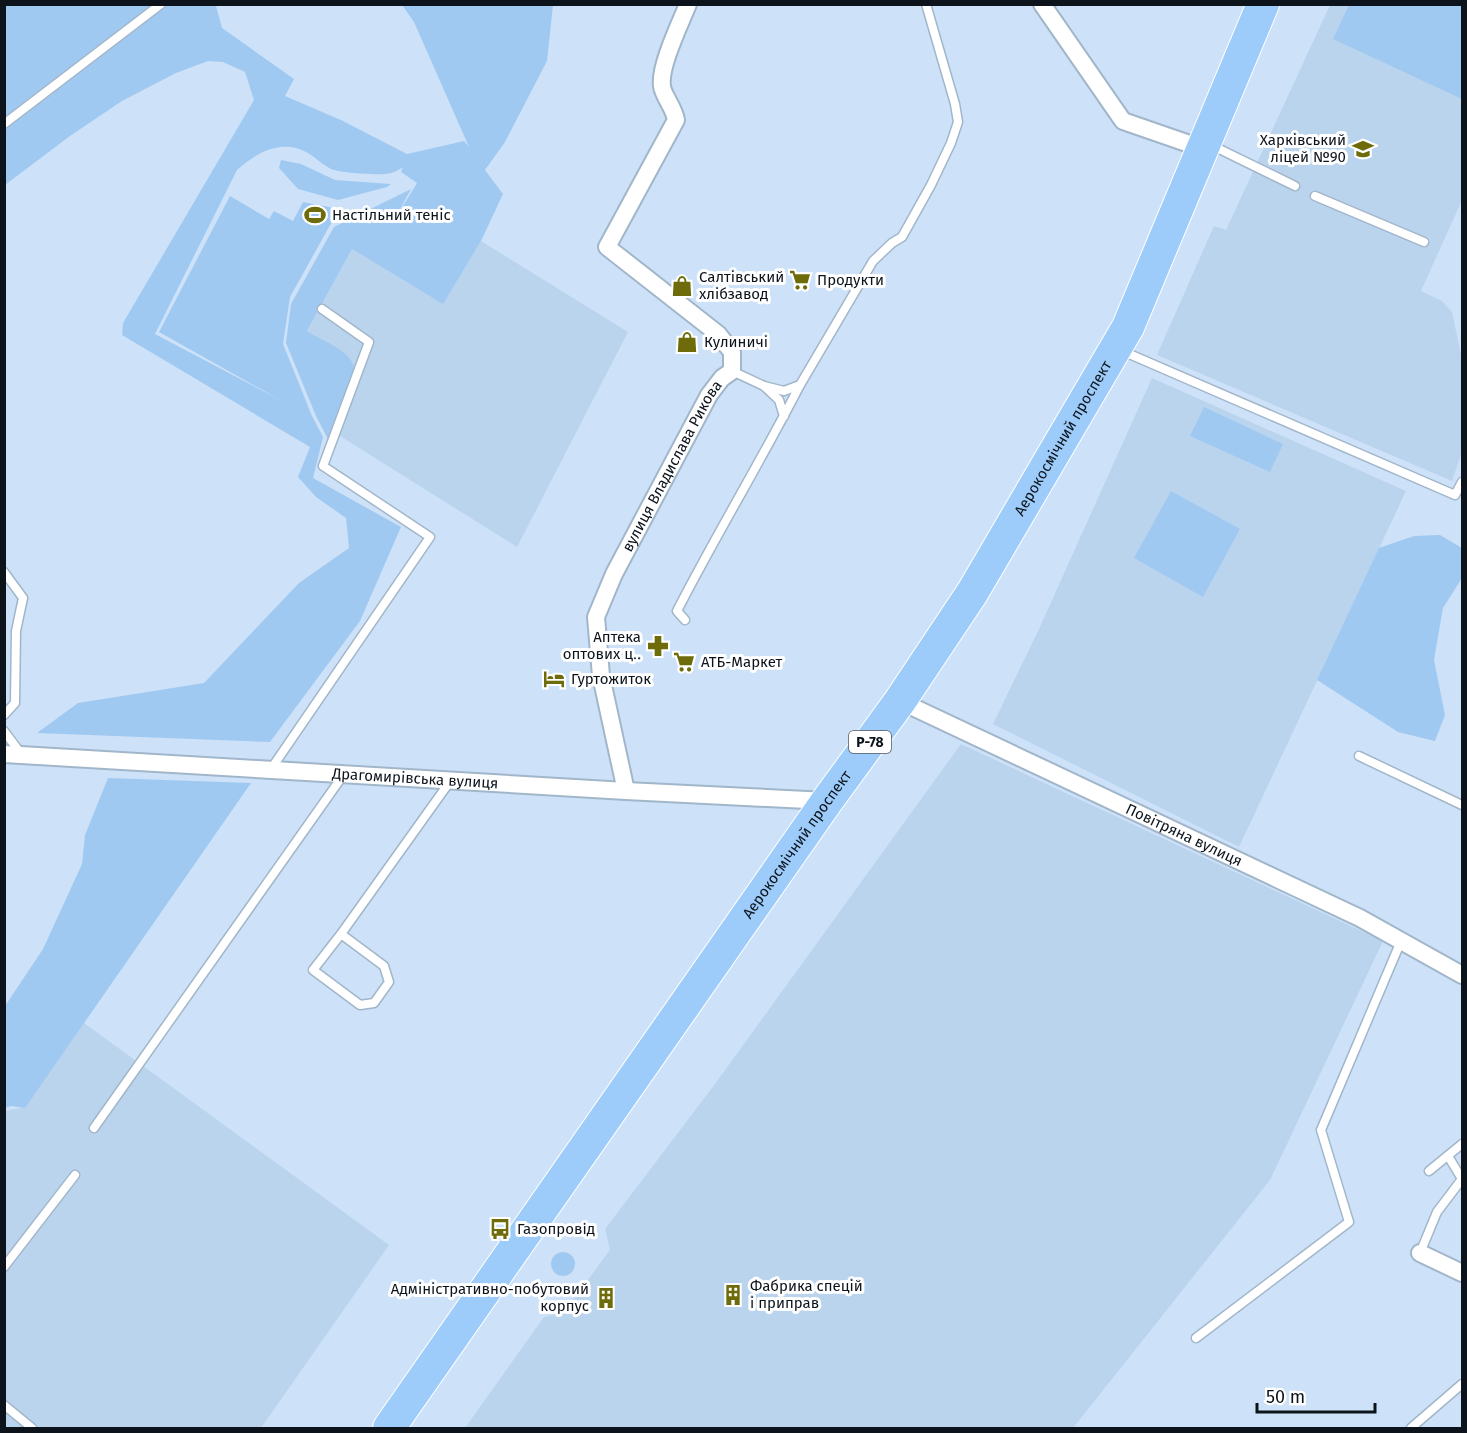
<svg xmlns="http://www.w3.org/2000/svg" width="1467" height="1433" viewBox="0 0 1467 1433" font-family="'Fira Sans',sans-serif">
<rect width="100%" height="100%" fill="#cde2f8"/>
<!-- built -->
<g fill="#bad4ee">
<path d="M1330 5H1462V200L1421 291 1442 301 1452 312 1462 360V452L1452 481 1157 355 1214 226 1226 230Z"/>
<path d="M481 241 628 332 517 547 332 431 307 331 352 249 443 303Z"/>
<path d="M1152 378 1406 491 1239 847 993 724 1039 629Z"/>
<path d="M961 744 1383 941 1270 1180 1073 1428H465L544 1317 564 1312 610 1250 605 1229 715 1084Z"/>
<path d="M84 1023 389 1245 261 1428H5V1111L25 1107Z"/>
</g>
<!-- green -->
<g fill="#a0c9f2">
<path d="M1458 4 1462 6V99L1333 39 1349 5Z"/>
<path d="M5 5H217L216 6 222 28 294 79 285 96 341 120 407 154 464 141 469 147 414 22 402 5H553L547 61 505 142 485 170 503 194 481 241 443 304 352 249 307 331C323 342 349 348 355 369L329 441 316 416 286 343 291 304 334 227 411 189 395 219 417 183 401 172 403 167C400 169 395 172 391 173 382 176 340 173 331 169 323 165 316 158 308 153 282 138 257 152 237 170L155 334 282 401 159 332 230 196 269 219 274 211 293 221 303 202 339 209 290 297 283 344 312 416 323 437 313 478 401 527 360 621 270 742 37 733 78 703 204 683 299 583 349 548 346 518 316 497 298 477 310 447 122 335 123 323 254 100 245 72 223 62 208 61 176 73 122 101 70 136 5 185Z"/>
<path d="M281 160 301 164 335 180 391 184 387 187 338 200 298 189 279 168Z"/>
<path d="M1204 407 1283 444 1270 472 1190 436Z"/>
<path d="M1171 491 1240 529 1203 597 1134 558Z"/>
<path d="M1440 535 1462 548V578L1443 608 1434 660 1445 715 1435 741 1398 732 1317 680 1379 548 1414 536Z"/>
<path d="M108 778 251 783 25 1108 11 1106 5 1108V1006L43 949 82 864 85 835Z"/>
<circle cx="563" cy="1264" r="12"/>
</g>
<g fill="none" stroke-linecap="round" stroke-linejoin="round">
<defs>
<g id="lane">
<path d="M4 124 161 4"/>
<path d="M1209 144 1295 186"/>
<path d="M1315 196 1424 242"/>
<path d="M1120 350 1455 495 1462 482"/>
<path d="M732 371 764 386 784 391 800 385 873 261 892 243 902 237 931 185 951 143 958 122 955 104 926 4"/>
<path d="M764 386 779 400 784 416"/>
<path d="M4 572 23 598 16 631 15 703 4 715"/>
<path d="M685 620 677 611C716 535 761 461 800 385"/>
<path d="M4 731 22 755"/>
<path d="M1359 756 1462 805"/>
<path d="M271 769 430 537 323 466 369 342 322 309"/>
<path d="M341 934 384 966 389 982 374 1003 360 1005 313 970 341 934 451 780"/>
<path d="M94 1128 344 774"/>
<path d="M1429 1171 1462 1144"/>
<path d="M1420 1253 1437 1212 1462 1179 1448 1156"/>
<path d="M4 1267 75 1175"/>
<path d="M1196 1338 1349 1222 1321 1130 1401 941"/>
<path d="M4 1405 32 1428"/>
<path d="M1411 1428 1462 1384"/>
</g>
<g id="street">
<path d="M1042 4 1123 121 1204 149"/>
<path id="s1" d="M900 701 1360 918 1462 975"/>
<path id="s2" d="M4 754 626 791 827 801"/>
<path id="s3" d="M626 791 601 676 596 617 614 574 709 395 722 378 732 371V352L718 334 607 247 676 120C674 107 663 96 662 86 659 67 680 24 688 4"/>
<path d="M1420 1253 1462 1273"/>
</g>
<g id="highway">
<path id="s4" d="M389 1428 827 801 900 701 972 593 1128 327 1263 4"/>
</g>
</defs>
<!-- lane casing -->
<use href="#lane" stroke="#a2b6ca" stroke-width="11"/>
<!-- street casing -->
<use href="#street" stroke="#a2b6ca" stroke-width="20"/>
<!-- highway casing -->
<use href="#highway" stroke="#fff" stroke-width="34"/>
<!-- lane -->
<use href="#lane" stroke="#fff" stroke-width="8"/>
<!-- street -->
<use href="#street" stroke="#fff" stroke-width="16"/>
<!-- highway -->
<use href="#highway" stroke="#9dccfa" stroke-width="32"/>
</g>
<!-- icons -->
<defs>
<symbol id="school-bare" viewBox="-9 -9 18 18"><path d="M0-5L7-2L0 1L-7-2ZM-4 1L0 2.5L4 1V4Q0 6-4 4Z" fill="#6e6c0a" stroke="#fff" stroke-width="2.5" paint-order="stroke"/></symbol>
<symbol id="stadium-bare" viewBox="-9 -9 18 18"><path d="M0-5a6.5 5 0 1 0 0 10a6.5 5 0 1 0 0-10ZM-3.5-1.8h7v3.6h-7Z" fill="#6e6c0a" stroke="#fff" stroke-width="2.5" paint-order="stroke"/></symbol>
<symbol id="supermarket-bare" viewBox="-9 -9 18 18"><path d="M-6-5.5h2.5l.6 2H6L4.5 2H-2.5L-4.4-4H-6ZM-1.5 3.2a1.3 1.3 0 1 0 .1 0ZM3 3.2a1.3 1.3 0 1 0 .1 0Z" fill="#6e6c0a" stroke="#fff" stroke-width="2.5" paint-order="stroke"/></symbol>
<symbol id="shop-bare" viewBox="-9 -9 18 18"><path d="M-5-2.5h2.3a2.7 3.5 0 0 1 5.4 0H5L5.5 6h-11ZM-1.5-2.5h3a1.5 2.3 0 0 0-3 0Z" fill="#6e6c0a" stroke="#fff" stroke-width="2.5" paint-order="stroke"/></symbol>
<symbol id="pharmacy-bare" viewBox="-9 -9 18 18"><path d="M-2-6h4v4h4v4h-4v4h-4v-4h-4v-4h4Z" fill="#6e6c0a" stroke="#fff" stroke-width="2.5" paint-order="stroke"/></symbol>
<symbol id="hotel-bare" viewBox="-9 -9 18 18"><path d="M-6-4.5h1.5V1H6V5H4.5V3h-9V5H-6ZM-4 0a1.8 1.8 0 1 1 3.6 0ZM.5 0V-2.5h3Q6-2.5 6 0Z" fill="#6e6c0a" stroke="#fff" stroke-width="2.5" paint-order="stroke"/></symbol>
<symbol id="bus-bare" viewBox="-9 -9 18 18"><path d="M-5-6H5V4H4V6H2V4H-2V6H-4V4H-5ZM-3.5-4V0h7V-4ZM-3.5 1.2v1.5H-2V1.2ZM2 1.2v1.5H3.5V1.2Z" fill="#6e6c0a" stroke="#fff" stroke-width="2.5" paint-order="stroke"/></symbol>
<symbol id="building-bare" viewBox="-9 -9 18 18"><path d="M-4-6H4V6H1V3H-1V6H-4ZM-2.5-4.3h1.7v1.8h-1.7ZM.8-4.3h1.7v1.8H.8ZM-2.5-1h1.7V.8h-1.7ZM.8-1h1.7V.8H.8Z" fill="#6e6c0a" stroke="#fff" stroke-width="2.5" paint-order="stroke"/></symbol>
</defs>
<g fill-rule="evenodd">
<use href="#school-bare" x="1348" y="134" width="30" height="30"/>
<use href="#stadium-bare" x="300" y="200" width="30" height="30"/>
<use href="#supermarket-bare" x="785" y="265" width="30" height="30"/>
<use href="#shop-bare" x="667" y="271" width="30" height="30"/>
<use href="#shop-bare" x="672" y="327" width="30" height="30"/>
<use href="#pharmacy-bare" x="643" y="631" width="30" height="30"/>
<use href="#supermarket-bare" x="669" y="647" width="30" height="30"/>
<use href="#hotel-bare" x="539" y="664" width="30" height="30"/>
<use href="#bus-bare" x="485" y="1214" width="30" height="30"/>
<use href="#building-bare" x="718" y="1280" width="30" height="30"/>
<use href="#building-bare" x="591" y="1283" width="30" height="30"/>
</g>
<g text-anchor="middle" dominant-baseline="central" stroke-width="6" stroke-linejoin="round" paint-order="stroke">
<!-- shield labels -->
<rect fill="#fff" stroke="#555a5f" stroke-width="1.5" x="849" y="731" width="42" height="22" rx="4.5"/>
<g font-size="14" font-weight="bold" fill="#0c131b">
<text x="870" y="742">Р-78</text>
</g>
<!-- poi labels -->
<g font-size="15" fill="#0c131b" stroke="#fff" text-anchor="start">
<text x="1346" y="140" text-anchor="end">Харківський<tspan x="1346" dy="17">ліцей №90</tspan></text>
<text x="332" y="215">Настільний теніс</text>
<text x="699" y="277">Салтівський<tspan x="699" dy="17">хлібзавод</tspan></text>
<text x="817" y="280">Продукти</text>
<text x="704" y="342">Кулиничі</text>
<text x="641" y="637" text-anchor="end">Аптека<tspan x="641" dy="17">оптових ц‥</tspan></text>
<text x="701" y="662">АТБ-Маркет</text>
<text x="571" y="679">Гуртожиток</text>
<text x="517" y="1229">Газопровiд</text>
<text x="750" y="1286">Фабрика спецій<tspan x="750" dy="17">і приправ</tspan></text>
<text x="589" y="1289" text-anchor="end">Адміністративно-побутовий<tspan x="589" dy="17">корпус</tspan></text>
</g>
<!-- street labels -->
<g font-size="15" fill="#0c131b" stroke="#fff">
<text stroke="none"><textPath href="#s4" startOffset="1198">Аерокосмічний проспект</textPath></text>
<text stroke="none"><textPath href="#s3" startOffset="346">вулиця Владислава Рикова</textPath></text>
<text stroke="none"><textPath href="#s2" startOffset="412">Драгомирівська вулиця</textPath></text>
<text stroke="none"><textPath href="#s1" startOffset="314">Повітряна вулиця</textPath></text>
<text stroke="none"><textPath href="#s4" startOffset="712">Аерокосмічний проспект</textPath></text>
</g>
</g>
<!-- border -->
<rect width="1467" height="1433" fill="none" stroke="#0c131b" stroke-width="12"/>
<!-- scale -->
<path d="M1257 1403v9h118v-9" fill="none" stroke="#0c131b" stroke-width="3"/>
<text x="1266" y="1403" font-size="18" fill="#0c131b" stroke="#ffffff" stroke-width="4.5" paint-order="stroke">50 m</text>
</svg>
